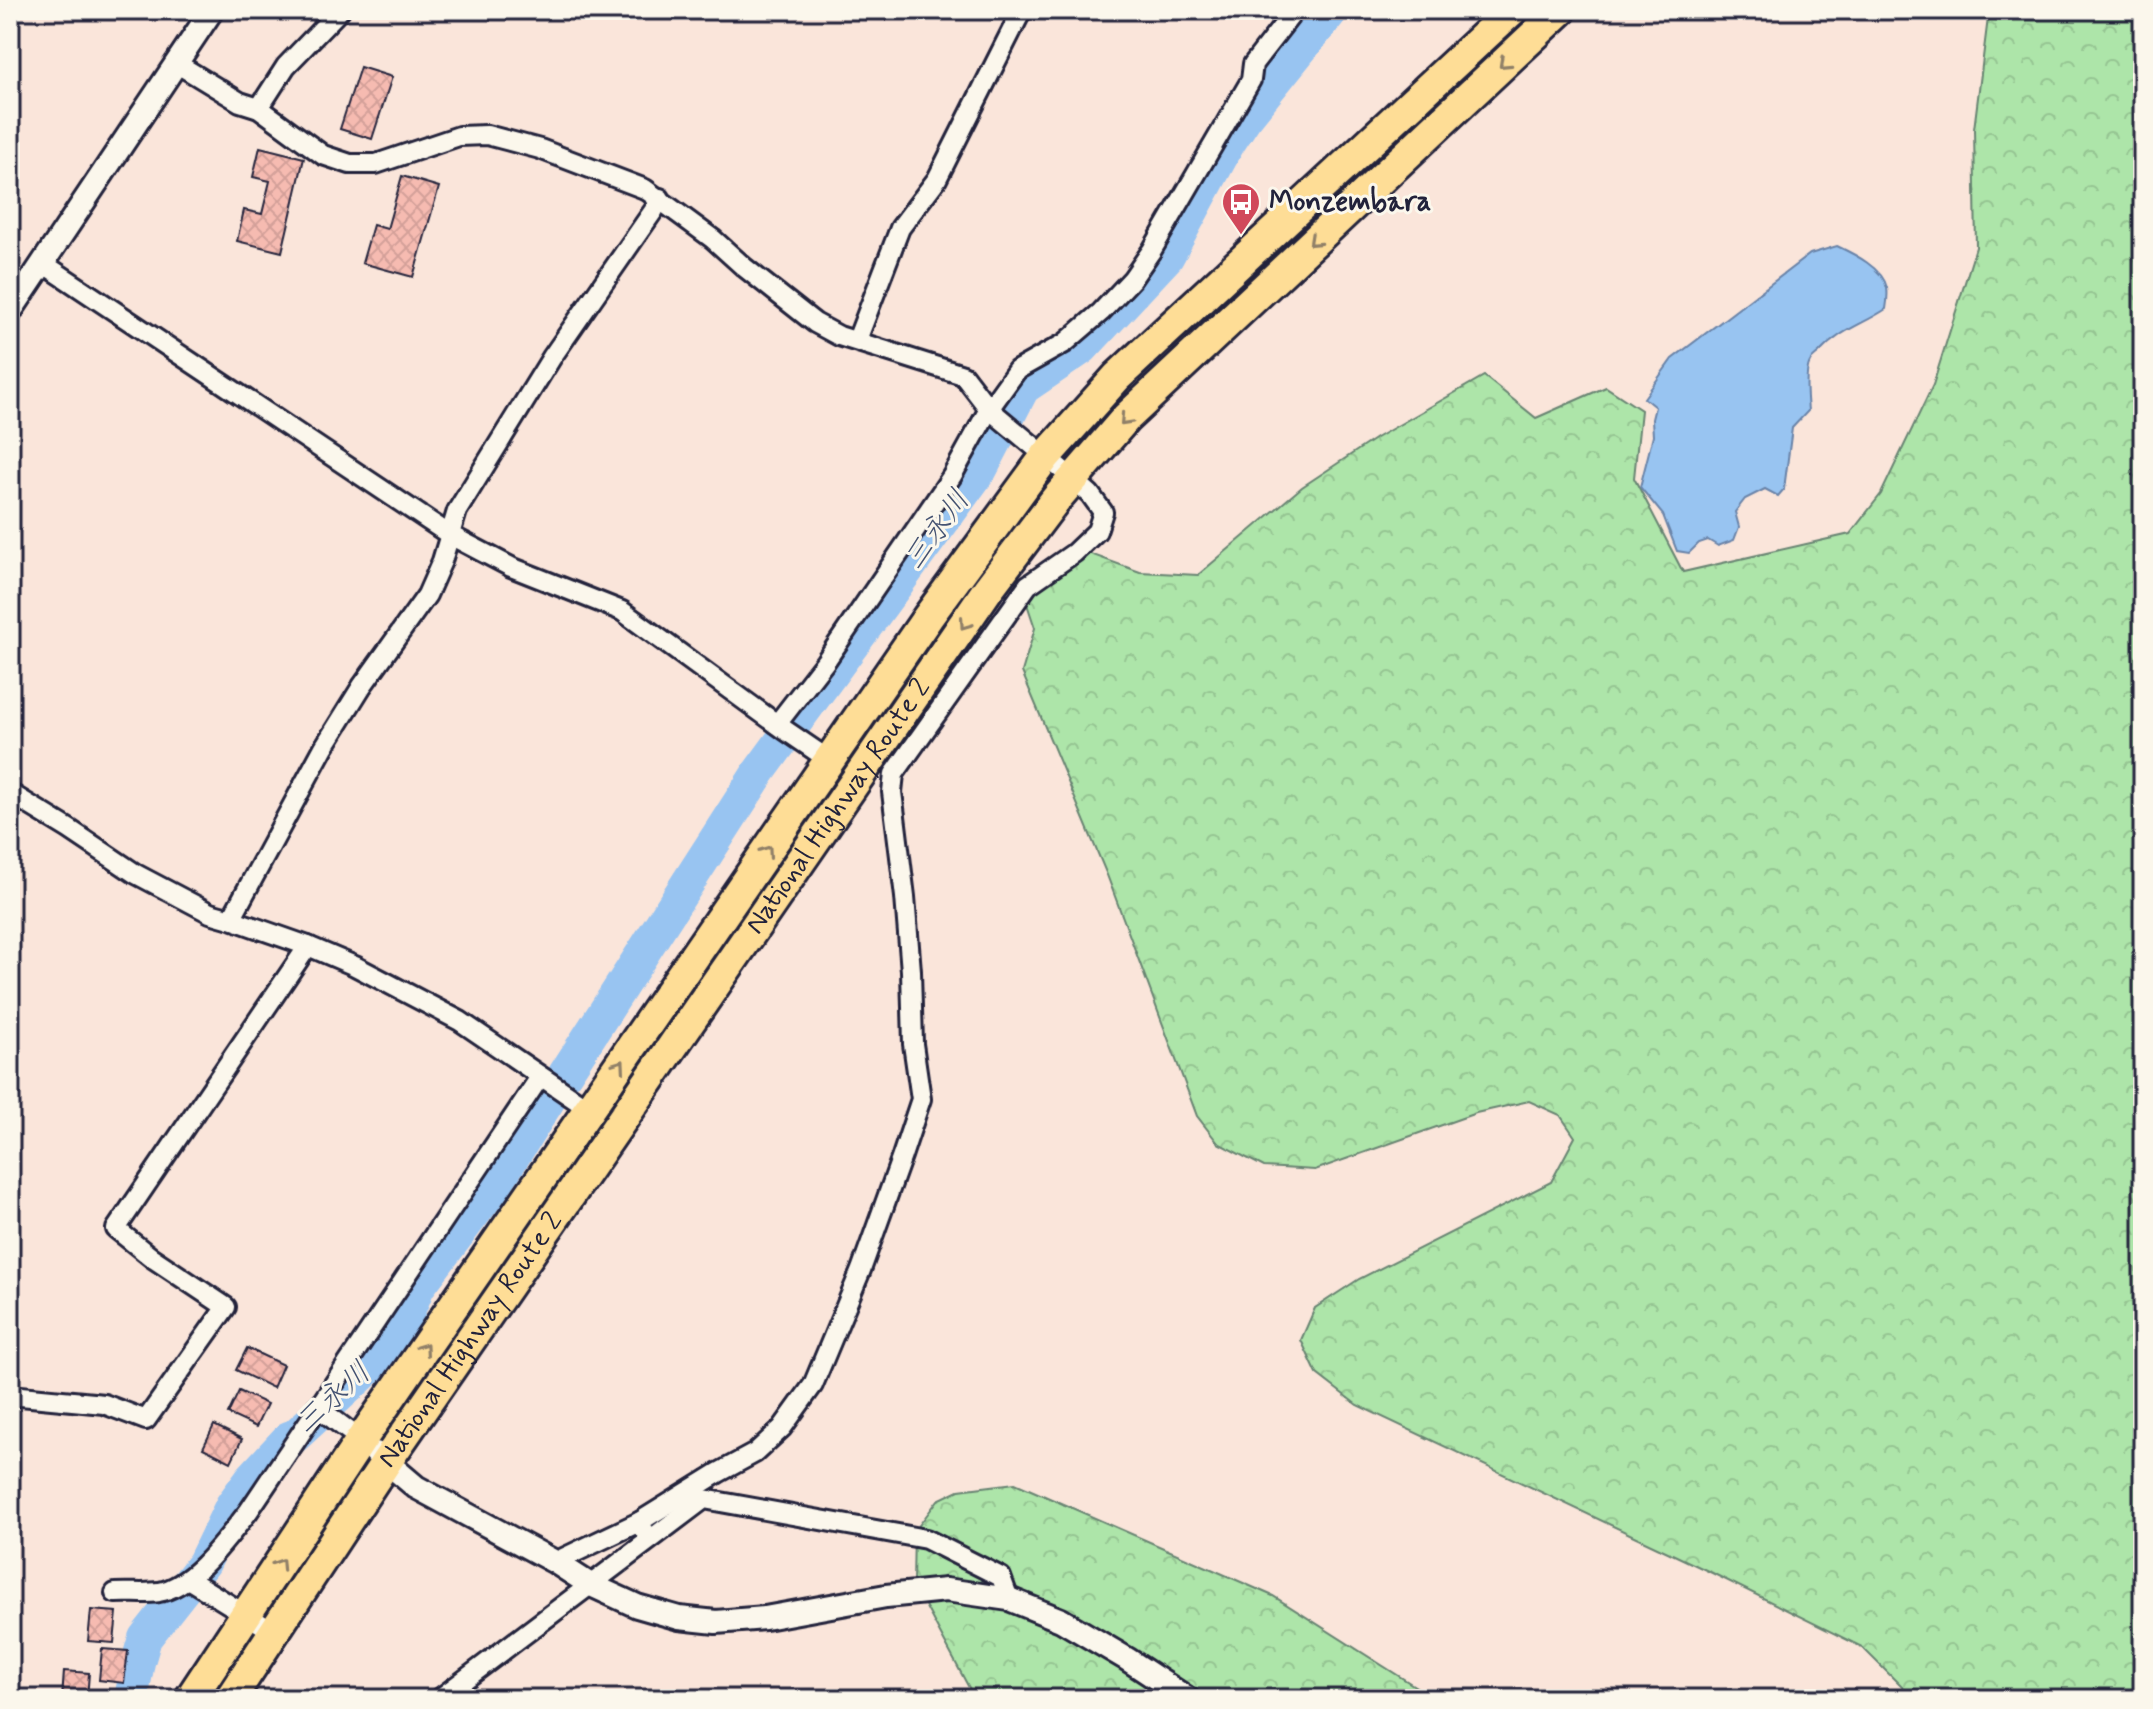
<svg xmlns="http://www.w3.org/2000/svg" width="2153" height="1709" viewBox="0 0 2153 1709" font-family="Mynerve,'Klee One',sans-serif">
<defs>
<pattern id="forest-crowns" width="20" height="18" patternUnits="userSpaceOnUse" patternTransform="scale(2)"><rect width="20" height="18" fill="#ade5a9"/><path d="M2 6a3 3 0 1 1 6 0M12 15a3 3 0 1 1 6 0" fill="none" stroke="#95c492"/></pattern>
<pattern id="building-cross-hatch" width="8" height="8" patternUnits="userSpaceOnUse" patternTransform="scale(2)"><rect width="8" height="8" fill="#f6bbb1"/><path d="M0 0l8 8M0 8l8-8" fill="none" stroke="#d3a099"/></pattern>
</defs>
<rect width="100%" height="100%" fill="#fae5da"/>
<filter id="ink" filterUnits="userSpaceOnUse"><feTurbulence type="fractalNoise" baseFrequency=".0125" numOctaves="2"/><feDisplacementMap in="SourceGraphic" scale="16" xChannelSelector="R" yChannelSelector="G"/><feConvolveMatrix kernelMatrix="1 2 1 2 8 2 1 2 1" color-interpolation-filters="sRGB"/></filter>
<g filter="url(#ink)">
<!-- forest -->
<g fill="url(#forest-crowns)" stroke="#688472" stroke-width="2">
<path d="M1989 10H2143V1699H1914L1862 1647 1708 1571 1357 1405 1317 1374 1301 1340 1315 1308 1359 1279 1551 1182 1575 1137 1560 1115 1529 1101 1476 1113 1315 1170 1264 1167 1218 1143 1197 1116 1107 875 1022 672 1035 628 1025 598 1088 553 1140 572 1198 575 1302 487 1376 438 1484 376 1536 418 1606 387 1641 410 1634 478 1683 572 1850 534 1881 494 1933 385 1976 247 1974 129Z"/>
<path d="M1015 1483 1273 1596 1435 1699H975L913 1583 914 1532 938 1500 959 1490Z"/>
</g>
<!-- water -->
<path fill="#98c4f1" stroke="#6983a8" stroke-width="2" d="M1837 246C1854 254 1883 268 1887 288 1888 294 1887 303 1886 309 1862 325 1840 330 1819 353 1816 356 1812 358 1810 362 1804 372 1807 399 1808 411L1792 428 1784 489 1778 496 1765 489 1745 499 1735 512 1739 527 1734 540 1718 546 1708 540 1699 543 1689 553 1677 551 1663 515 1640 487 1653 436 1652 419 1655 407 1644 398 1672 359 1810 254Z"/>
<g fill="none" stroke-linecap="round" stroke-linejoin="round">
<!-- river -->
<g stroke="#98c4f1" stroke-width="34">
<path d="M565 1074 759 772 981 469 1023 388 1082 348 1167 257 1228 144 1245 118 1332 10"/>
<path d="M131 1699 138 1662 145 1638 204 1563 232 1505 251 1479 289 1438 295 1436 368 1369 401 1328 418 1287 493 1188 548 1101"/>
</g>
</g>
<!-- building -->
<g fill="url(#building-cross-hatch)" stroke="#22223b" stroke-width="2">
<path d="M360 67 392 77 372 139 340 129Z"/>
<path d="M260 147 304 158 282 252 237 241 244 210 262 214 270 181 253 177Z"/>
<path d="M402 176 439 187 413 277 362 263 373 225 387 229Z"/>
<path d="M10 846 18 850 10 864Z"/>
<path d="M247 1348 283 1365 273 1388 236 1370Z"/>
<path d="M239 1391 267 1404 256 1427 228 1414Z"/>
<path d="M214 1425 242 1439 231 1462 203 1448Z"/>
<path d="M91 1610 117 1612 114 1643 88 1641Z"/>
<path d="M102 1649 128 1651 124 1683 99 1680Z"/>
<path d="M64 1671 89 1673 87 1699H62Z"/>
</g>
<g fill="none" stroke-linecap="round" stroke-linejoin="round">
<defs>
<g id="minor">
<path d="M176 63 240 102 259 108 323 155 350 164H376L459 136 487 135 540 149 645 189 713 239 744 267 815 323 839 336 963 375 989 409 1073 479 1090 494 1103 512 1097 531 1074 553 1028 585 894 774 892 792 905 897 911 971 913 1044 921 1099 902 1156 861 1270 813 1385 782 1428 755 1453 718 1473 639 1522"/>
<path d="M259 108 286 66 340 10"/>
<path d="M44 264 450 535 511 567 622 611 785 730 829 760"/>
<path d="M857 340 900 228 937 179 1022 10"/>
<path d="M777 724 825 662 952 476 989 409 1017 370 1065 343 1101 312 1132 279 1152 250 1251 80 1253 64 1295 10"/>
<path d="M10 793 69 829 136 874 210 913 231 919 308 946 355 966 460 1021 589 1109"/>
<path d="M231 919 324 747 362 686 427 595 442 561 457 511 552 357 654 210 660 198"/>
<path d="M10 1395 104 1404 146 1420 226 1307 151 1257 116 1229 308 946"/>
<path d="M317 1407 361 1440"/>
<path d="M555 1562 639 1522 645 1532"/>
<path d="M188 1579 274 1632"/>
<path d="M115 1593C129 1592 145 1594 159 1592 194 1586 227 1538 248 1512L540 1077"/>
<path d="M439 1699 704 1499 926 1539 1001 1577 1009 1599"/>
</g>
<g id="tertiary">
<path d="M10 312 212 10"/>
<path d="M376 1453 416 1487 555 1562 589 1584 637 1606 679 1618 716 1622 765 1618 886 1596 946 1590 1009 1599 1061 1620 1127 1659 1188 1699"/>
</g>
<g id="trunk">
<path d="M190 1699 361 1440 928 617 1046 456 1117 377 1512 10"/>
<path id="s1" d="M230 1699 386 1462 988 589 1056 499 1126 418 1561 10"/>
</g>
</defs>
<!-- minor casing -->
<use href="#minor" stroke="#22223b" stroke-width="24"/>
<!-- tertiary casing -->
<use href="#tertiary" stroke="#22223b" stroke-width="28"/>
<!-- trunk casing -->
<use href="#trunk" stroke="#22223b" stroke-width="36"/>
<!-- minor -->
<use href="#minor" stroke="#fbf7ec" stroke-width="18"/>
<!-- tertiary -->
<use href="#tertiary" stroke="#fbf7ec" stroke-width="22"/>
<!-- trunk -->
<use href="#trunk" stroke="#fedd96" stroke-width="30"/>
</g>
<!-- one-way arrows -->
<defs><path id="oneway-chevron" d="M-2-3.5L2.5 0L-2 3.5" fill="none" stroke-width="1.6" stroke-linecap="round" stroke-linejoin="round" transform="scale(2)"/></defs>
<g stroke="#908068">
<use href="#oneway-chevron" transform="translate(1504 63) rotate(137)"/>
<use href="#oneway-chevron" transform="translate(1314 241) rotate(137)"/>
<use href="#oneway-chevron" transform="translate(1125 420) rotate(133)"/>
<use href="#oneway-chevron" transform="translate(965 624) rotate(125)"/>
<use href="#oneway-chevron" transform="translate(767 851) rotate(-55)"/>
<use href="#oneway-chevron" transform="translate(620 1065) rotate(-55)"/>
<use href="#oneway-chevron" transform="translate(424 1348) rotate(-55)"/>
<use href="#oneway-chevron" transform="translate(280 1564) rotate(-57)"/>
</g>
</g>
<!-- icons -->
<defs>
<symbol id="bus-pin" viewBox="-11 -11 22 30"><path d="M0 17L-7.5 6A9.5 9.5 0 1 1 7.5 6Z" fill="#d1495b" stroke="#fbf7ec"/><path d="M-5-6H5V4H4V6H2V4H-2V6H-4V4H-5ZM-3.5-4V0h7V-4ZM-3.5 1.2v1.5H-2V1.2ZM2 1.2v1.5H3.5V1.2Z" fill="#fff"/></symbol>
</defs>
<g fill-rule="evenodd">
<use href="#bus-pin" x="1219" y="180" width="44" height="60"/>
</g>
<g text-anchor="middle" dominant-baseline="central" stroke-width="6" stroke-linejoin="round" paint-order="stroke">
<!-- poi labels -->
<g font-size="28" font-weight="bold" fill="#22223b" stroke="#fbf7ec" text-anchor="start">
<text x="1269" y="202">Monzembara</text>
</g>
<!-- street labels -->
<g font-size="28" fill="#22223b" stroke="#fbf7ec">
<text stroke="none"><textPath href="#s1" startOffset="1080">National Highway Route 2</textPath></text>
<text stroke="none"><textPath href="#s1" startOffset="432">National Highway Route 2</textPath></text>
</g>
<!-- water labels -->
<g font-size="30" font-style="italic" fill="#455372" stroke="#fbf7ec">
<text transform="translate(937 530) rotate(-54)">三永川</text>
<text transform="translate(333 1398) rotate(-42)">三永川</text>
</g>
</g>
<!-- margin -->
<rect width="2153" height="1709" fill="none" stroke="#fbf7ec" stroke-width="40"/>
<rect x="20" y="20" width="2113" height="1669" fill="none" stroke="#22223b" stroke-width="3" filter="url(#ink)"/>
</svg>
